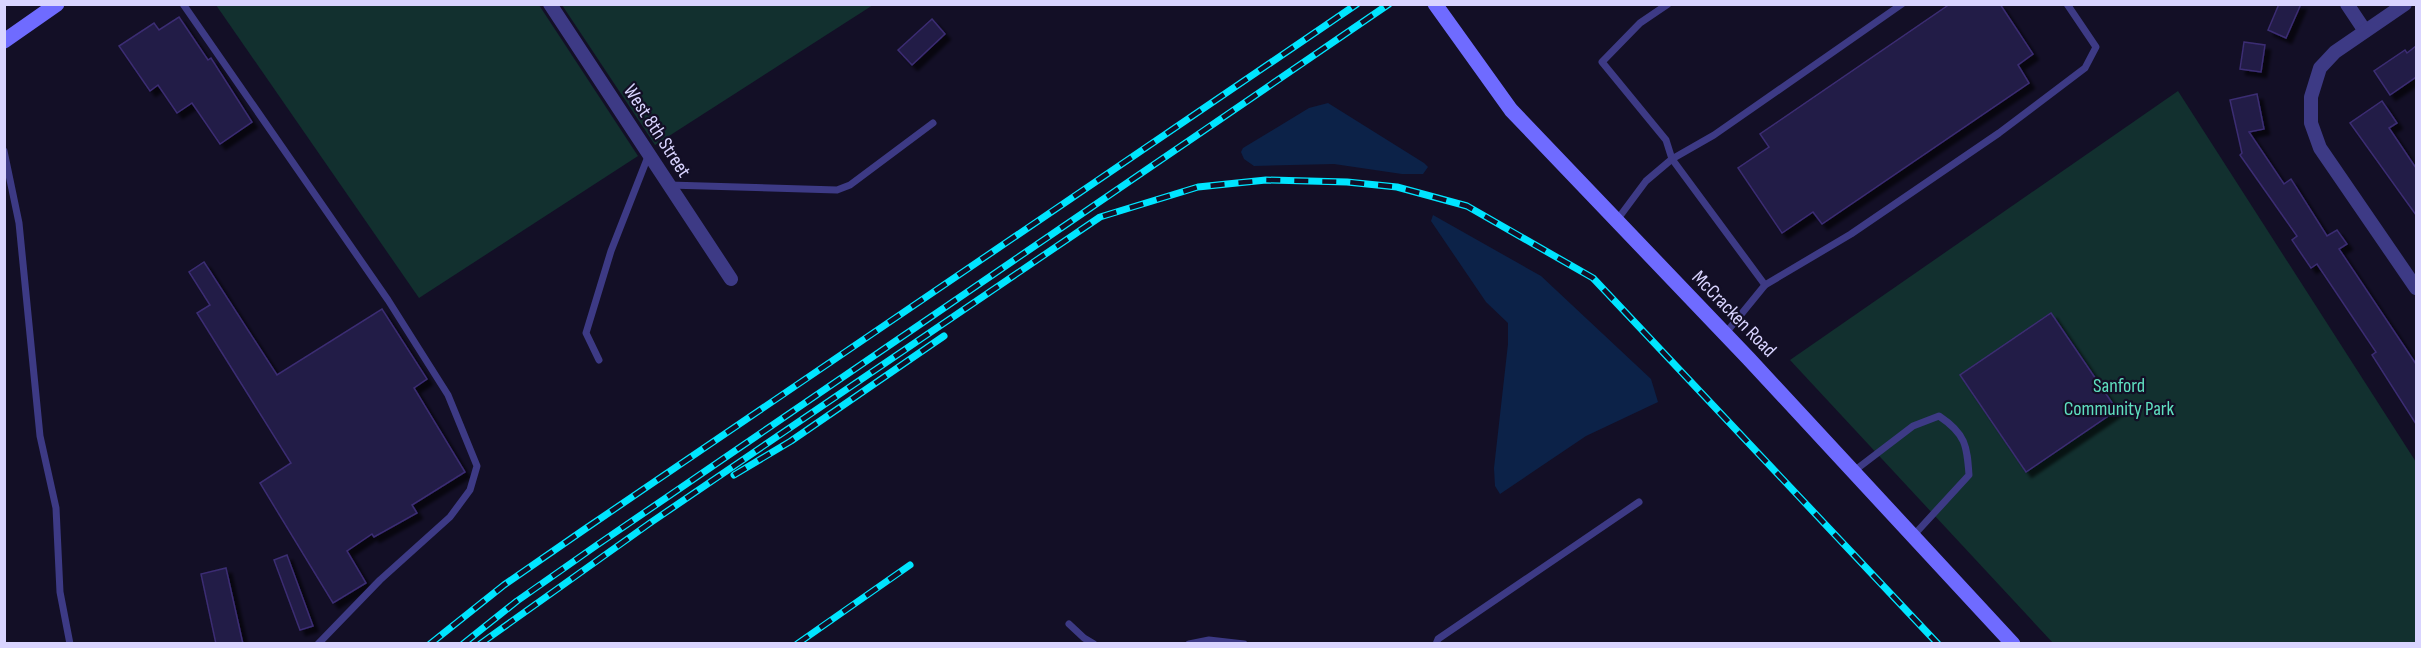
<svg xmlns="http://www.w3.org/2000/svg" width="2421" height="648" viewBox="0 0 2421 648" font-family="'Sofia Sans Condensed',sans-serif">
<defs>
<filter id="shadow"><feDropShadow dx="5.5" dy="5.5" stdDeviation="1.5" flood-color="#0009"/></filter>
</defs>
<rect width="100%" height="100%" fill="#130f26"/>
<!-- green -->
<g fill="#12302f">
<path d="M216 5H539L638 156 419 298Z"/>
<path d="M562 5H873L655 145Z"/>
<path d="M2178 91 2416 462V643H2053L1790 360Z"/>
</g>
<!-- water -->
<g fill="#0c2248">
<path d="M1328 103 1424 163 1428 167 1423 174H1402L1334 164 1254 166 1244 159 1241 152 1243 148 1309 108Z"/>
<path d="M1433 215 1541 276 1651 379 1658 402 1586 436 1500 494 1495 486 1494 468 1508 344V323L1486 302 1431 221Z"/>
</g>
<!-- building -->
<g fill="#241b47" stroke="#3b2d73" stroke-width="1.5" filter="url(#shadow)">
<path d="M1950 4H2000L2033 54 2018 65 2029 83 1822 224 1813 212 1782 233 1738 168 1769 147 1760 134Z"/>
<path d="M2279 4H2301L2286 38 2268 30Z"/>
<path d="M179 17 208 60 211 58 252 122 220 144 192 103 177 113 158 85 150 91 119 46 154 23 159 30Z"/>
<path d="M932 19 945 34 912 65 898 50Z"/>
<path d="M2244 42 2265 45 2261 72 2240 69Z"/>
<path d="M2416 46V77L2390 95 2374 71 2405 50 2407 53Z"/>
<path d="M2257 94 2264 129 2249 132 2284 184 2291 179 2327 236 2337 230 2347 244 2339 249 2416 364V424L2372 355 2376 352 2317 264 2311 268 2292 240 2297 236 2240 155 2242 153 2230 100Z"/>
<path d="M2382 101 2397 123 2389 128 2416 168V215L2350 123Z"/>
<path d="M204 262 277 375 382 309 427 379 414 388 465 472 412 505 417 513 374 537 372 534 347 551 366 583 333 603 260 483 291 463 197 313 210 305 189 272Z"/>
<path d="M2051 313 2117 410 2026 472 1960 375Z"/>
<path d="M287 555 313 626 300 630 274 560Z"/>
<path d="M226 568 243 644H216L201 574Z"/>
</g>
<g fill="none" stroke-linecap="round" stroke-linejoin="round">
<!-- lane -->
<g stroke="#3d3a85" stroke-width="7">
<path d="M183 4 388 300 448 395 477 466 470 490 450 517 380 580 318 644"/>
<path d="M4 151 19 223 40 436 56 508 60 592 70 644"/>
<path d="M669 185 837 190 850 185 933 123"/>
<path d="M1617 220 1646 181 1672 159 1666 140 1602 62 1640 23 1668 4"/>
<path d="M1765 285 1672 159 1714 135 1902 4"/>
<path d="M1725 334 1765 285 1851 234 1999 133 2085 68 2096 47 2067 4"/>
<path d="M599 360 586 333 611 251 649 154"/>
<path d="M1854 471 1913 426 1939 416C1966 434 1967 446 1969 475L1913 536"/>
<path d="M1069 624 1084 638 1094 644"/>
<path d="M1189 644 1209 640 1244 644"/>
<path d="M1436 644 1438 639 1639 502"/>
</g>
<!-- street -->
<g stroke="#3d3a85" stroke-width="14">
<path d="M550 4 731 279"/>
<path d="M2347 4 2365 31"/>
<path d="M2405 4 2335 52 2320 68 2311 97V123L2320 148 2416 288"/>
</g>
<!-- secondary -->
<g stroke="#6f6bff" stroke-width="15">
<path d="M1435 4 1511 110 1749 359 2013 644"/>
<path d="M4 41 57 4"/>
</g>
<defs>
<g id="rail">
<path d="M734 475 791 441 944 336"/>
<path d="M430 644 504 585 585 529 1357 4"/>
<path d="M463 644 517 601 597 545 1389 4"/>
<path d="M480 644 650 523 1100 217 1198 187 1266 180 1347 182 1397 187 1467 206 1593 278 1938 644"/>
<path d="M797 644 910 565"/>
</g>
</defs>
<!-- rail casing -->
<use href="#rail" stroke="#00e5ff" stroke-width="7"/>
<!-- rail -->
<use href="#rail" stroke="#130f26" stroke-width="4.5" stroke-dasharray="14" stroke-linecap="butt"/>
</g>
<g text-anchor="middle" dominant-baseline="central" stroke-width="4.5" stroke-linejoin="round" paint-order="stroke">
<!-- street labels -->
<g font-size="20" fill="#d9d4ff" stroke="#130f26">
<text transform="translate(657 131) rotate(57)">West 8th Street</text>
<text transform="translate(1734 314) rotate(46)">McCracken Road</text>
</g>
<!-- park labels -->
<g font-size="20" fill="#5fe0c0" stroke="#130f26">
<text x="2119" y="386">Sanford<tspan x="2119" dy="23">Community Park</tspan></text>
</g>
</g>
<!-- border -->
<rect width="2421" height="648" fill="none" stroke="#d9d4ff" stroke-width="12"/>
</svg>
